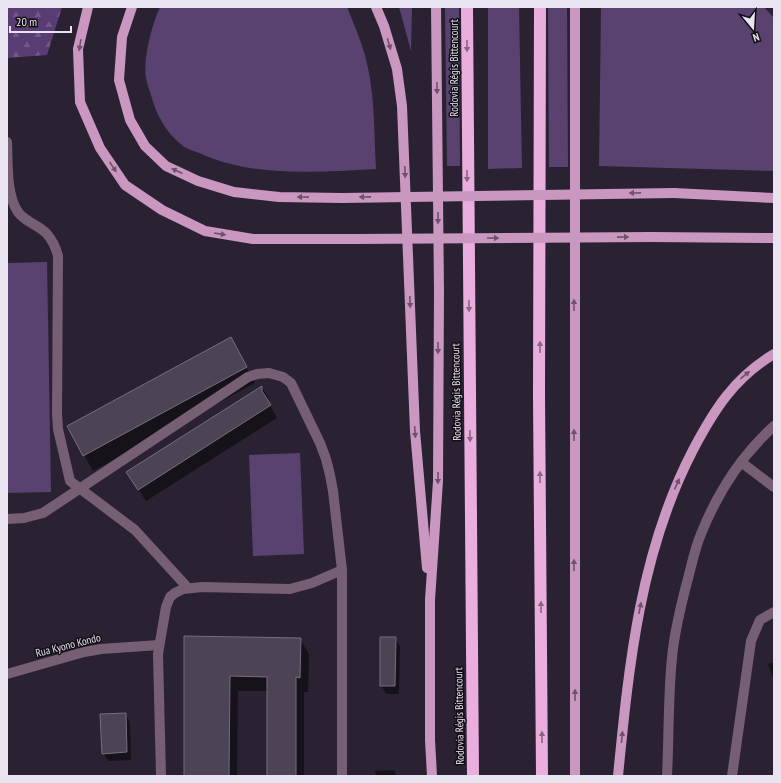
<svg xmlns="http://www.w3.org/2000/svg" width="781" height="783" viewBox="0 0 781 783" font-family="'PT Sans Narrow',sans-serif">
<defs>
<pattern id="forest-firs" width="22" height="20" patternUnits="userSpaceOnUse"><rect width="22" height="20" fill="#593c73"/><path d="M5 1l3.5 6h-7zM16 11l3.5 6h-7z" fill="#715887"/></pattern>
</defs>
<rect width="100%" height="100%" fill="#2a2232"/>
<!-- grass -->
<g fill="#59426f">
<path d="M160 7H347C355 27 364 47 368 68 375 101 374 136 376 169 317 172 254 178 199 153 194 151 187 149 183 146 166 133 156 114 151 95 149 89 147 84 146 78 143 59 152 24 160 7Z"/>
<path d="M399 7H412L411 51Z"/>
<path d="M445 7H459L460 166H447Z"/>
<path d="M488 7H519L522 168 488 169Z"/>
<path d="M548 7H567L568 167H549Z"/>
<path d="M601 7H764L774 18V171L599 166Z"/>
<path d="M47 262 51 492 7 493V263Z"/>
<path d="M300 453 304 554 253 556 249 455Z"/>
</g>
<!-- forest -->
<path fill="url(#forest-firs)" d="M7 7H62L47 55 7 58Z"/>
<!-- shadow -->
<g fill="#0007">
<path d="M239 355 255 383 93 471 84 455Z"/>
<path d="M262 387 269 399V403L277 418 146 501 135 484Z"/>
<path d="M185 637 300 639 309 654 308 692H304V776H268V691H238L237 776H184Z"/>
<path d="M395 638 400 646 399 694H386L381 685Z"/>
<path d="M774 662V680L768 664Z"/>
<path d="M125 714 130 722 131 760 108 761 103 753Z"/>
<path d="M394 770 397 776H376L375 771Z"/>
</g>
<!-- building -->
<g fill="#4c4355" stroke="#766d80">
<path d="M231 337 247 367 83 456 67 426Z"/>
<path d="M262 386V391L271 405 138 490 126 472Z"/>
<path d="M184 636 301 638 300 678 296 677V776H267V677L230 676 229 776H184Z"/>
<path d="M380 637H396L395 686H380Z"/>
<path d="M126 713 127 752 102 754 100 714Z"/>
</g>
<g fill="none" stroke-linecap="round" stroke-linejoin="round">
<!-- service -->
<g stroke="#775f73" stroke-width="10">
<path d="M7 142C8 162 6 195 18 212 25 222 39 225 47 234 53 241 56 248 58 256L57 414 58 429 70 481 135 530 188 588"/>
<path d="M741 462 774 487"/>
<path d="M7 519 24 518 43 513 248 377 257 374 269 373 283 377 291 383 320 443 326 459 330 475 333 491 342 570V776"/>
<path d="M7 674 84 652 101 649 159 645"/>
<path d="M161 776 158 654 166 607 170 597 175 593 183 589 202 587 290 589 312 583 342 570"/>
<path d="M732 776 751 641 760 620 774 612"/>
</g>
<!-- minor -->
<path stroke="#775f73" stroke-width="10" d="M667 776C669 737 668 697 672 658 674 633 680 610 686 586 691 569 694 550 701 534 717 494 742 455 774 426"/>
<!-- primary -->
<g stroke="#c997c0" stroke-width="10">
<path d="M88 7 78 49 80 102 100 148 125 185 162 210 205 231 253 239H356"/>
<path d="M132 7 122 37 119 80 130 120 145 146 166 166 198 181 234 192 279 197 342 198"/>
<path d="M376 7 384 26 397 69 402 106 415 431 427 568"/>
<path d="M575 7V776"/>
<path d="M674 193 774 198"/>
<path d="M651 237 774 238"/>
<path d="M432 776 430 740V600L438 481 439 291 436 7"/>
<path d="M618 776C629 664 640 552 693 450 714 410 734 378 774 354"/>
</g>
<!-- motorway -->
<g stroke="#e9aede" stroke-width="12">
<path d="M467 7 473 776"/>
<path d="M540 7 539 396 542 776"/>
</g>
<!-- primary-bridge -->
<g stroke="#c997c0" stroke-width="10">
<path d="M342 198 674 193"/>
<path d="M356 239 651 237"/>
</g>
</g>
<!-- one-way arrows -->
<defs><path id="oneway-solid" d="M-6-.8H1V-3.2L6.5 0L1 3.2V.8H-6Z"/></defs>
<g fill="#6d526a">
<use href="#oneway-solid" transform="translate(389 44) rotate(74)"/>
<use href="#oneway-solid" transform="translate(80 45) rotate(99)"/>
<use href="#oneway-solid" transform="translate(437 88) rotate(90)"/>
<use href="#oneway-solid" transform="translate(113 167) rotate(56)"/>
<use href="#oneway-solid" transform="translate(177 171) rotate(-156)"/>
<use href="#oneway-solid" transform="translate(405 172) rotate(88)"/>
<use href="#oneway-solid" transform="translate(635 193) rotate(179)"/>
<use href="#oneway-solid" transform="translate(303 197) rotate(-179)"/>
<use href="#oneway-solid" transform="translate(365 197) rotate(179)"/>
<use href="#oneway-solid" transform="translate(438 218) rotate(90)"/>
<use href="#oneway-solid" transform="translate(220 234) rotate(9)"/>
<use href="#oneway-solid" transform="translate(623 237) rotate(-1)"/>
<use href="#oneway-solid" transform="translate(493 238)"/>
<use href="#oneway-solid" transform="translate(410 302) rotate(88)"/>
<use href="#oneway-solid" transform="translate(574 305) rotate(-90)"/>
<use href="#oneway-solid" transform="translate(438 348) rotate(90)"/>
<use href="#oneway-solid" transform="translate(745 375) rotate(-39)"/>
<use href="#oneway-solid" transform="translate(415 432) rotate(86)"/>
<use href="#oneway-solid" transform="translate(574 435) rotate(-90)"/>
<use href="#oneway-solid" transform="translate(438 478) rotate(91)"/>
<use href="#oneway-solid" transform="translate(677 484) rotate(-66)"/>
<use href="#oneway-solid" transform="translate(574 565) rotate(-90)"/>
<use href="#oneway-solid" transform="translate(640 608) rotate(-79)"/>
<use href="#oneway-solid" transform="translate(575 695) rotate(-90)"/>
<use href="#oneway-solid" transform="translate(622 737) rotate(-84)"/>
</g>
<g fill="#886683">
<use href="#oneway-solid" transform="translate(467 46) rotate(90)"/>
<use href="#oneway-solid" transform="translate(467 176) rotate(90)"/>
<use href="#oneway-solid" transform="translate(469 306) rotate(89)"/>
<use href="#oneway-solid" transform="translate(540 347) rotate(-90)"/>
<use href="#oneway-solid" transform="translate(470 436) rotate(89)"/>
<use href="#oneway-solid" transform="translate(540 477) rotate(-90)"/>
<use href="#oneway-solid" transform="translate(541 607) rotate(-90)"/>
<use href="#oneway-solid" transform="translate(542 737) rotate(-90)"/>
</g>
<g text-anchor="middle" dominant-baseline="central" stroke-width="3" stroke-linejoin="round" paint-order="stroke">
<!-- street labels -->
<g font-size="11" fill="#e8e3ee" stroke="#110d14">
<text transform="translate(454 68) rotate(-90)">Rodovia Régis Bittencourt</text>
<text transform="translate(456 392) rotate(-91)">Rodovia Régis Bittencourt</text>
<text transform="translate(68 645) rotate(-14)">Rua Kyono Kondo</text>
<text transform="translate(459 716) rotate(-91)">Rodovia Régis Bittencourt</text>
</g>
</g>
<!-- border -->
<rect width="781" height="783" fill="none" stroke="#e8e3ee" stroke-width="16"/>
<!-- north arrow -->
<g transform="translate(753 28) rotate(162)" stroke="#110d14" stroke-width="3" paint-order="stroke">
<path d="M0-3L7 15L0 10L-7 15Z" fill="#e8e3ee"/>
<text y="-6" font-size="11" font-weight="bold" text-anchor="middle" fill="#e8e3ee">N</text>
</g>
<!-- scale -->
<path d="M10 26v6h61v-6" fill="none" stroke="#e8e3ee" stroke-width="2"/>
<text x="16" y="26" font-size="12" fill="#e8e3ee" stroke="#110d14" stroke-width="3" paint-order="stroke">20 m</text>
</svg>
